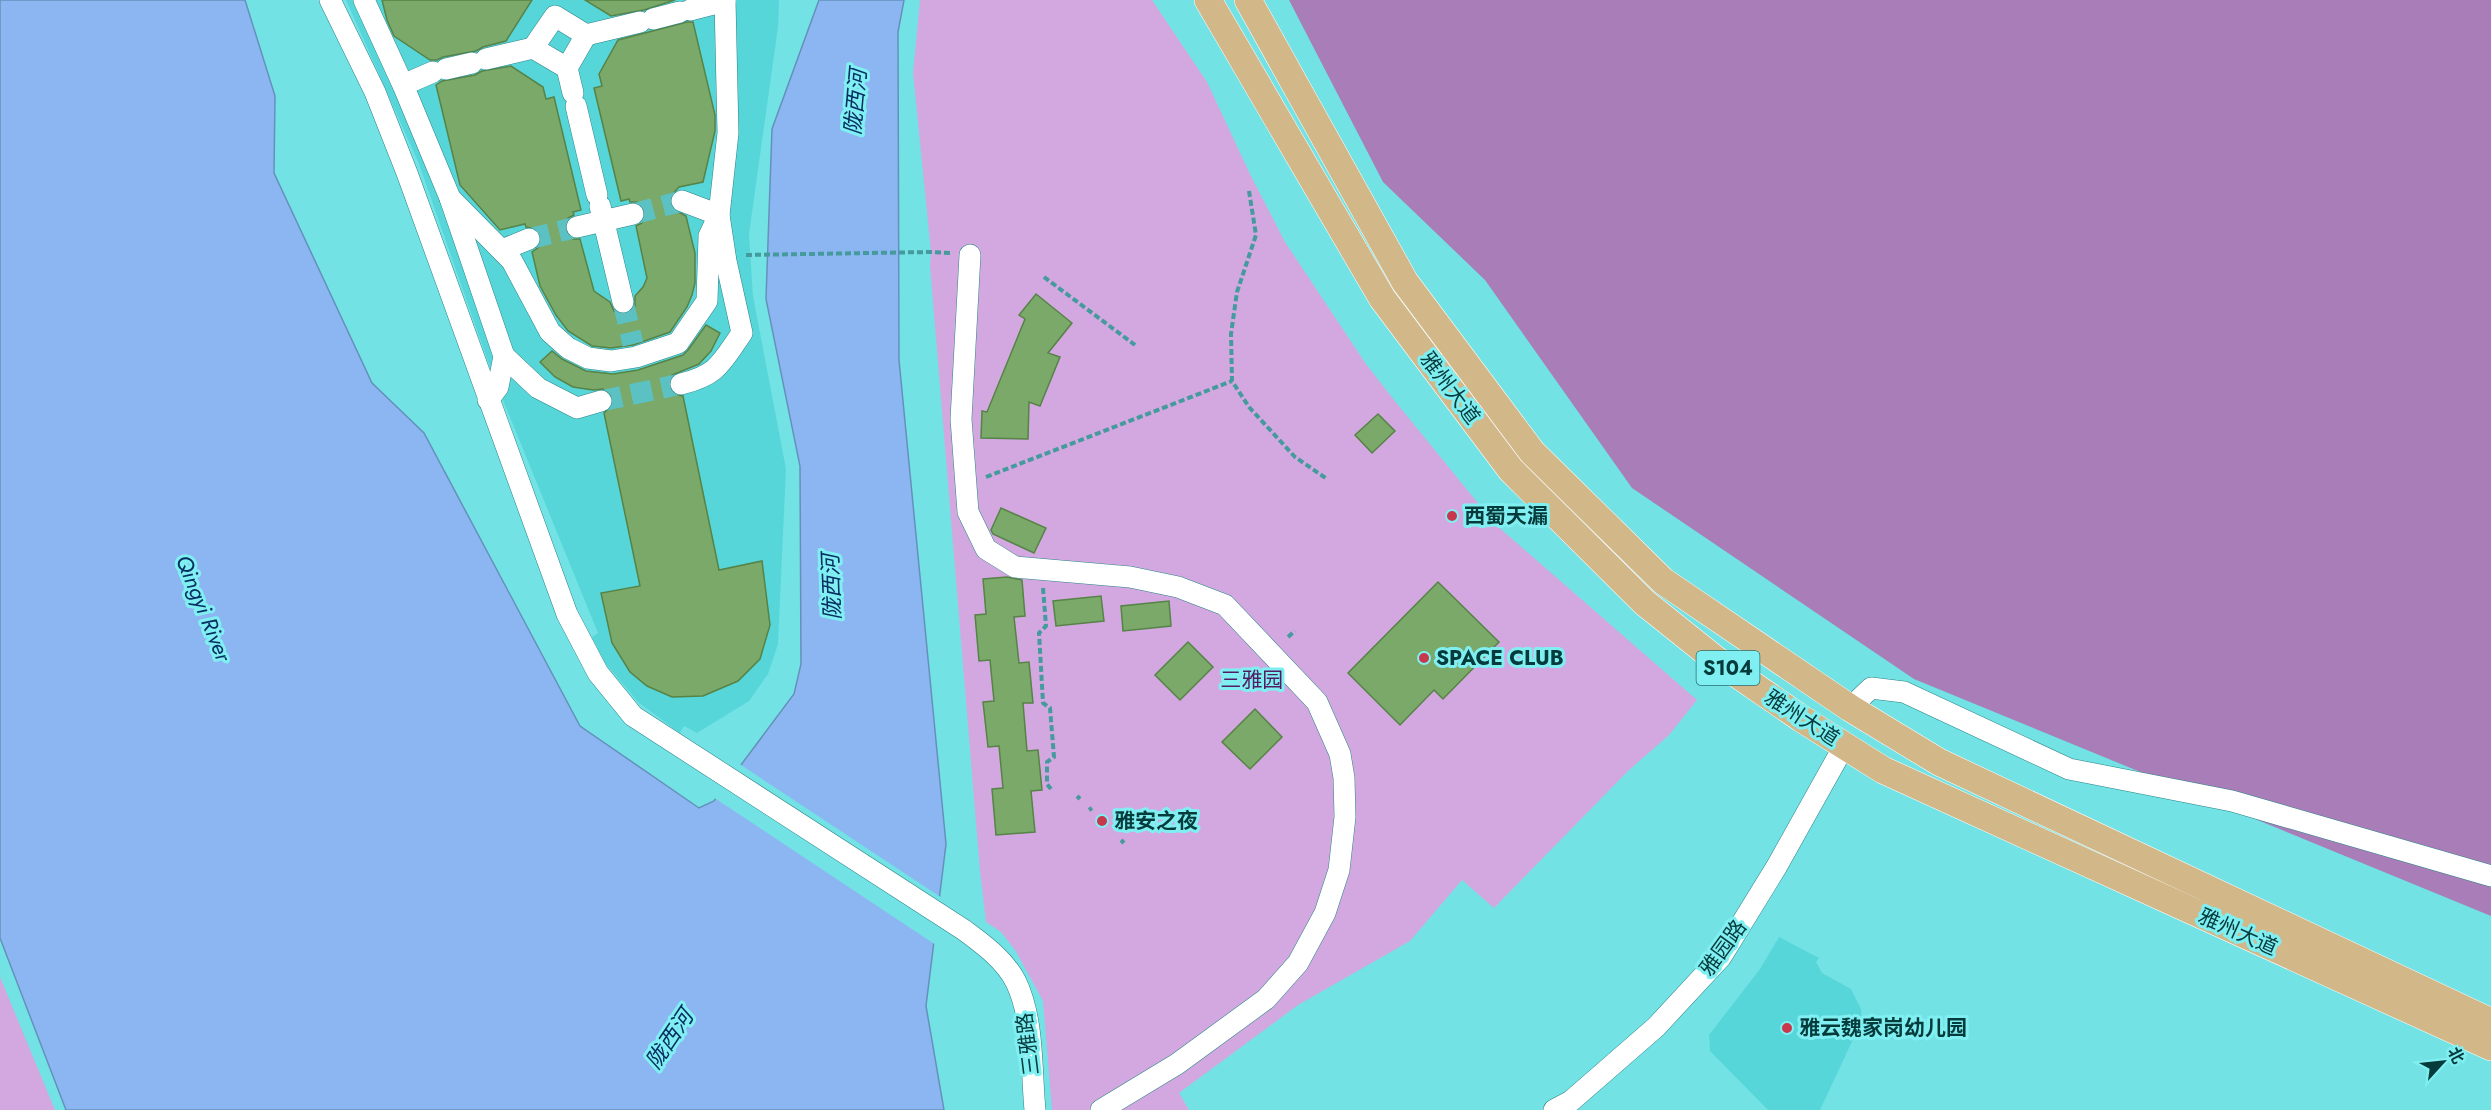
<svg xmlns="http://www.w3.org/2000/svg" width="2491" height="1110" viewBox="0 0 2491 1110" font-family="Jost,'Noto Sans SC',sans-serif">
<rect width="100%" height="100%" fill="#72e2e5"/>
<!-- built -->
<g fill="#57d6da">
<path d="M346 0H779L778 27 749 234 753 296 786 469 778 644 768 674 749 701 697 733 684 726 680 733 639 703 605 663 592 637 598 633 492 373 419 164Z"/>
<path d="M1779 937 1819 958 1816 962 1822 973 1851 989 1861 1009 1862 1020 1820 1110H1768L1710 1051 1709 1035 1760 969Z"/>
</g>
<!-- green -->
<g fill="#d3a8e1">
<path d="M920 0H1152L1207 82 1250 174 1285 242 1366 364 1394 400 1495 524 1697 700 1669 735 1628 771 1494 908 1462 880 1410 941 1298 1005 1179 1093 1189 1110H1052L1043 1001 1015 950 1001 932 986 922 980 871 930 266 931 252 913 73Z"/>
<path d="M0 977 55 1110H0Z"/>
</g>
<!-- forest -->
<path fill="#a97db7" d="M1289 0H2491V916L1914 679 1632 488 1485 280 1383 182Z"/>
<!-- water -->
<path fill="#8cb6f2" stroke="#6491bb" stroke-width="1.5" d="M0 0H245L275 96 274 173 372 383 424 433 580 726 699 808 714 801 794 694 801 664 800 466 766 299 772 129 819 0H904L898 32 899 360 946 844 926 1006 944 1110H66L0 938Z"/>
<!-- pier -->
<path fill="#72e2e5" d="M738 763 942 898 936 945 713 797Z"/>
<!-- building -->
<g fill="#7aa96a" stroke="#568346" stroke-width="1.5">
<path d="M382 0H532L506 41 483 47 476 51 443 57 437 60H430L394 36 387 20Z"/>
<path d="M585 0H675L644 10 611 16Z"/>
<path d="M687 22H693L715 115V131L703 182 679 187 670 197 673 209 686 216 695 253V283L692 295 687 307 670 332 633 345 611 348 592 346 568 331 556 315 540 286 532 252 539 247 541 241 537 229 526 227 525 224 500 230 460 185 436 85 442 81 475 75 482 71 511 66 543 87 546 99 554 97 581 210 573 212 574 215 568 218 565 230 573 239H580L594 291 610 302 614 311 627 314 635 306V296L643 287 647 278 636 226 642 223 645 212 637 202H630L629 199 621 201 594 88 602 86 599 74 618 40Z"/>
<path d="M1036 294 1072 323 1048 353 1060 357 1040 406 1029 402 1028 439 981 438 982 411 987 412 1025 319 1019 315Z"/>
<path d="M706 325 720 333 711 351 699 364 672 375 669 387 673 394 683 396 719 570 762 561 770 625 760 659 738 681 703 696 672 697 647 686 630 672 612 643 601 593 640 586 604 413 613 405V397L603 389 593 390 573 387 555 377 540 362 552 351 562 359 586 371 613 374 638 370 683 355 688 350Z"/>
<path d="M1378 414 1395 431 1372 453 1355 435Z"/>
<path d="M1001 508 1046 528 1034 553 993 534 991 530Z"/>
<path d="M1007 577 1022 580 1025 616 1014 617 1019 663 1029 662 1033 703H1023L1027 751 1038 750 1042 790 1031 791 1035 832 996 835 992 789 1003 788 999 746 988 747 983 702 994 701 990 660 979 661 975 615 986 614 983 579Z"/>
<path d="M1438 582 1499 642 1443 699 1434 690 1400 725 1348 673Z"/>
<path d="M1101 596 1104 621 1056 626 1053 601Z"/>
<path d="M1169 601 1171 626 1123 631 1121 606Z"/>
<path d="M1188 642 1213 667 1180 700 1155 675Z"/>
<path d="M1255 709 1282 737 1250 769 1222 742Z"/>
</g>
<g fill="none" stroke-linecap="round" stroke-linejoin="round">
<!-- minor-tunnel -->
<g stroke="#5cc1c3" stroke-width="21" stroke-dasharray="21 10" stroke-linecap="butt">
<path d="M633 214 682 201"/>
<path d="M529 239 577 227"/>
<path d="M623 302 633 344"/>
<path d="M601 401 681 384"/>
</g>
<defs>
<g id="minor">
<path d="M330 0 375 92 407 173 567 614 598 673 633 716 964 930C983 944 1005 960 1016 982 1034 1020 1031 1068 1035 1110"/>
<path d="M364 0 403 85 450 198 504 356 498 387 488 400"/>
<path d="M690 10 725 1"/>
<path d="M653 19 680 12"/>
<path d="M586 35 640 22"/>
<path d="M486 59 533 48 555 16 586 35 567 68 533 48"/>
<path d="M567 68 573 93"/>
<path d="M446 69 472 63"/>
<path d="M403 85 433 72"/>
<path d="M576 106 597 195"/>
<path d="M450 198 512 261 550 332 568 348 588 358 611 361 636 357 678 343 707 301 709 236 719 215 682 201"/>
<path d="M600 206 623 302"/>
<path d="M577 227 633 214"/>
<path d="M502 250 529 239"/>
<path d="M970 255 961 419 968 512 986 549 1015 567 1130 577 1178 587 1225 605 1317 702 1340 754 1344 778 1345 817 1339 870 1325 913 1298 963 1266 999 1177 1064 1101 1110"/>
<path d="M504 356 538 388 577 408 601 401"/>
<path d="M681 384C718 375 721 363 742 333L726 261 719 215 728 133 725 0"/>
<path d="M1850 708 1871 688 1904 692 2069 769 2232 801 2491 876"/>
<path d="M1554 1110 1571 1101 1656 1027 1721 957 1777 866 1844 746"/>
</g>
<g id="major">
<path d="M1208 0 1382 298 1511 470 1645 603 1715 659 1802 719 1883 770 2491 1047"/>
<path d="M1248 0 1405 282 1532 452 1663 581 1850 708 1939 762 2491 1022"/>
</g>
</defs>
<!-- minor casing -->
<use href="#minor" stroke="#2a8386" stroke-width="22"/>
<!-- major casing -->
<use href="#major" stroke="#fff" stroke-width="28"/>
<!-- path -->
<g stroke="#449a9c" stroke-width="4" stroke-dasharray="6 3" stroke-linecap="butt">
<path d="M1249 191 1256 235 1237 292 1231 334 1232 381 1249 407 1295 457 1327 479"/>
<path d="M746 255 931 252 951 253"/>
<path d="M1044 277 1135 345"/>
<path d="M986 477 1232 381"/>
<path d="M1043 588 1046 626 1039 633 1043 703 1050 708 1054 757 1047 762V784L1051 789"/>
<path d="M1288 637 1295 631"/>
<path d="M1077 799 1080 796"/>
<path d="M1089 810 1092 808"/>
<path d="M1121 843 1124 840"/>
</g>
<!-- minor -->
<use href="#minor" stroke="#fff" stroke-width="21"/>
<!-- major -->
<use href="#major" stroke="#d2b789" stroke-width="27"/>
</g>
<!-- markers -->
<g fill="#c8374b" stroke="#80eff2" stroke-width="2">
<circle cx="1452" cy="516" r="6"/>
<circle cx="1424" cy="658" r="6"/>
<circle cx="1102" cy="821" r="6"/>
<circle cx="1787" cy="1028" r="6"/>
</g>
<g text-anchor="middle" dominant-baseline="central" stroke-width="6" stroke-linejoin="round" paint-order="stroke">
<!-- shield labels -->
<rect fill="#80eff2" stroke="#2b7173" stroke-width="1.5" x="1696.5" y="651" width="63" height="34" rx="4.5"/>
<g font-size="20" font-weight="bold" fill="#063b3c">
<text x="1728" y="668">S104</text>
</g>
<!-- street labels -->
<g font-size="21" fill="#063b3c" stroke="#80eff2">
<text transform="translate(1450 388) rotate(53)">雅州大道</text>
<text transform="translate(1802 718) rotate(33)">雅州大道</text>
<text transform="translate(2238 932) rotate(24)">雅州大道</text>
<text transform="translate(1723 948) rotate(-54)">雅园路</text>
<text transform="translate(1028 1044) rotate(-97)">三雅路</text>
</g>
<!-- poi labels -->
<g font-size="21" font-weight="bold" fill="#063b3c" stroke="#80eff2" text-anchor="start">
<text x="1464" y="516">西蜀天漏</text>
<text x="1436" y="658">SPACE CLUB</text>
<text x="1114" y="821">雅安之夜</text>
<text x="1799" y="1028">雅云魏家岗幼儿园</text>
</g>
<!-- park labels -->
<g font-size="21" fill="#521b62" stroke="#80eff2">
<text x="1252" y="680">三雅园</text>
</g>
<!-- water labels -->
<g font-size="22" font-style="italic" fill="#082f63" stroke="#80eff2">
<text transform="translate(855 102) rotate(-85)">陇西河</text>
<text transform="translate(831 587) rotate(-92)">陇西河</text>
<text transform="translate(204 608) rotate(68)">Qingyi River</text>
<text transform="translate(669 1039) rotate(-56)">陇西河</text>
</g>
</g>
<!-- north arrow -->
<g transform="translate(2443 1062) rotate(63)" stroke="#80eff2" stroke-width="4.5" paint-order="stroke">
<path d="M0-4.5L10 22L0 15L-10 22Z" fill="#063b3c"/>
<text y="-9" font-size="16" font-weight="bold" text-anchor="middle" fill="#063b3c">北</text>
</g>
</svg>
